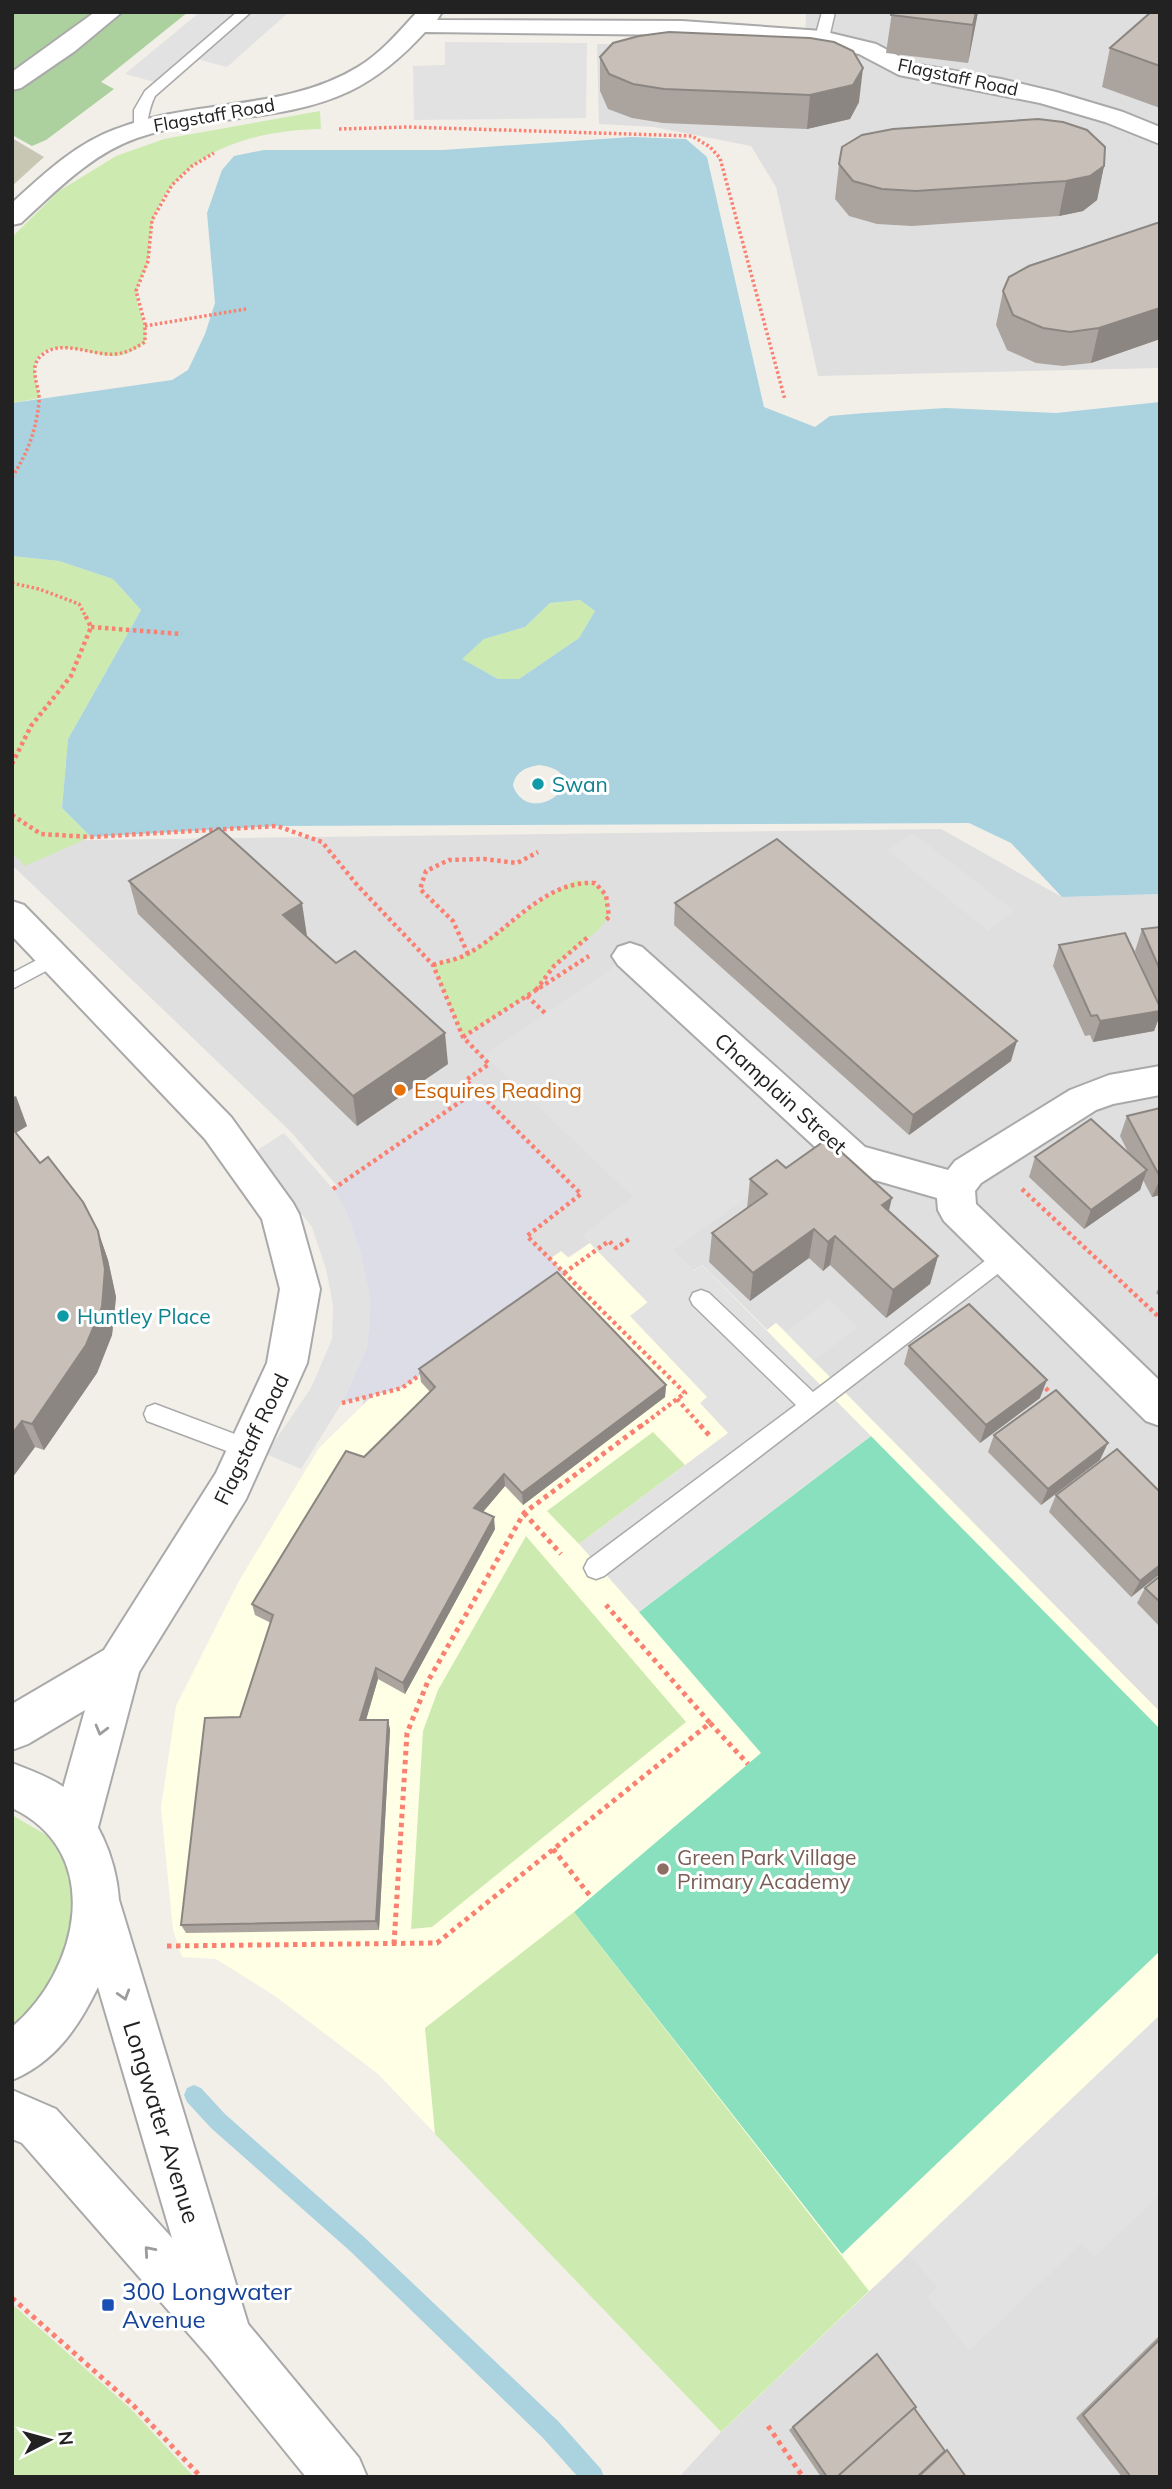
<svg xmlns="http://www.w3.org/2000/svg" width="1172" height="2489" viewBox="0 0 1172 2489" font-family="Mulish,sans-serif">
<rect width="100%" height="100%" fill="#f2efe9"/>
<!-- residential -->
<g fill="#e0dfdf">
<path d="M806 12H1160V368L818 376 776 187 751 146 654 127 599 124 597 44 805 45Z"/>
<path d="M941 829 1062 897 1160 894V1712L786 1332 776 1323 767 1330 702 1265 648 1303 590 1243 412 1357 362 1406 374 1357 356 1208 291 1132 12 865V841Z"/>
<path d="M1160 2015V2477H679L721 2432Z"/>
</g>
<!-- education -->
<path fill="#ffffe5" d="M590 1243 648 1303 702 1265 767 1330 776 1323 1160 1712V2015L721 2432 377 2073 275 1996 216 1959 182 1957 173 1930 161 1808 176 1706 239 1581 319 1448 412 1357 561 1251 569 1258Z"/>
<!-- construction -->
<path fill="#c7c7b4" d="M12 138 44 157 12 186Z"/>
<!-- grass -->
<g fill="#cdebb0">
<path d="M320 111 321 129C260 130 186 148 157 209 149 226 151 243 148 261 146 271 138 280 137 291 134 307 149 322 145 342 134 351 124 357 110 356 93 355 41 334 35 365 33 374 38 388 40 398L12 403V237L59 191 116 156 164 139Z"/>
<path d="M12 556 59 561 113 579 141 610 68 739 62 808 91 837 25 866 12 853Z"/>
<path d="M580 600 595 611 579 638 519 679H498L461 659 484 639 525 627 550 603Z"/>
<path d="M576 880C604 884 606 890 609 917L598 930 554 966 536 990 463 1037 433 965 468 954 552 893Z"/>
<path d="M653 1432 685 1465 579 1544 547 1511Z"/>
<path d="M526 1536 686 1722 432 1927 411 1929 423 1731 438 1690Z"/>
<path d="M12 1815 48 1836 63 1856 73 1881 74 1910 66 1962 36 2007 12 2030Z"/>
<path d="M574 1912 869 2291 721 2432 435 2134 425 2028Z"/>
<path d="M12 2304 131 2409 194 2477H12Z"/>
</g>
<!-- forest -->
<path fill="#add19e" d="M12 12H188L101 82 114 89 46 140 32 146 12 135Z"/>
<!-- pitch -->
<path fill="#88e0be" d="M871 1436 1160 1729V1951L842 2254 574 1912 761 1753 639 1612Z"/>
<!-- parking -->
<g fill="#e2e2e2">
<path d="M200 12H289L227 67 193 58 162 84 125 74Z"/>
<path d="M445 42 587 43 586 118 414 120 413 66 445 65Z"/>
<path d="M913 833 1014 911 988 931 887 850Z"/>
<path d="M630 956 829 1138 674 1250 694 1271 702 1265 871 1436 639 1612 579 1544 728 1433 700 1403 707 1397 630 1316 648 1302 582 1235 633 1197 484 1055Z"/>
<path d="M284 1133 333 1189 346 1211 363 1261 371 1302 367 1347 342 1403 301 1469 266 1454 311 1388 332 1339 333 1305 326 1269 312 1227 253 1153Z"/>
<path d="M829 1299 858 1327 814 1361 786 1332Z"/>
<path d="M1160 2015V2195L1094 2257 1081 2244 969 2351 927 2297 937 2287 908 2254Z"/>
</g>
<!-- plaza -->
<path fill="#dddde8" d="M476 1091 581 1194 527 1236 565 1273 402 1388 342 1403 367 1347 371 1302 363 1261 346 1211 333 1189Z"/>
<!-- water -->
<path fill="#aad3df" fill-rule="evenodd" d="M631 137 686 139 707 157 764 407 815 427 830 416 865 413 946 408 1056 413 1160 402V894L1062 897 1011 843 969 823 277 826 91 837 62 808 68 739 141 610 113 579 59 561 12 556V403L172 380 188 370 205 334 215 303 207 213 222 170 234 156 264 150H443ZM580 600 595 611 579 638 519 679H498L462 659 484 639 525 627 550 603ZM539 765C601 773 531 832 513 786 515 772 526 767 539 765Z"/>
<g fill="none" stroke-linecap="round" stroke-linejoin="round">
<!-- stream -->
<path fill="#aad3df" fill-rule="evenodd" d="M194 2085 201 2088 225 2114 364 2237 559 2422 601 2469 604 2477H578L543 2438 350 2251 211 2128 187 2102 184 2095 187 2088Z"/>
<defs>
<g id="service">
<path d="M237 12H251L155 96C148 110 149 120 144 132H134V110L145 91Z"/>
<path d="M822 12H835L829 38 822 42 815 38Z"/>
<path d="M54 951 61 953 64 958 61 963 12 989V973Z"/>
<path d="M1005 1248 1012 1251 1016 1257 1012 1263 604 1576 596 1579 588 1576 584 1568 588 1560 796 1405 693 1305 690 1299 693 1293 701 1290 709 1293 813 1392 998 1251Z"/>
<path d="M155 1404 256 1442 259 1449 256 1456 248 1459 147 1421 144 1414 147 1407Z"/>
</g>
<g id="minor">
<path d="M417 12H442L437 20 682 21 822 31 876 44 914 64 1001 79 1056 92 1123 112 1160 127V144L1105 122 1040 103 899 75 859 54 822 45 682 35 425 32C403 56 379 77 350 91 283 123 206 114 137 138 91 154 56 191 21 223L12 225V203C44 174 75 144 116 129 195 98 284 112 358 67 381 53 399 32 417 12Z"/>
<path d="M12 901 24 905 231 1117 293 1203 299 1214 320 1289 307 1363 246 1499 139 1672 97 1831 90 1847 74 1854 58 1847 51 1831 85 1710 28 1744 12 1750V1704L104 1650 216 1473 267 1363 280 1289 262 1219 205 1139 12 936Z"/>
<path d="M630 943 642 947 865 1147 948 1170 955 1161 1070 1090 1109 1075 1160 1066V1095L1113 1104 1096 1110 981 1183 975 1191 976 1204 1160 1381V1426L1146 1421 944 1221 938 1210 937 1198 840 1170 618 965 612 956 618 947Z"/>
</g>
<g id="tertiary">
<path d="M95 12H122L75 51 21 88 12 90V72Z"/>
<path d="M12 1763C29 1770 47 1776 62 1786 97 1811 116 1858 119 1900L248 2324 359 2458 367 2477H306L209 2357 22 2143 12 2139V2090L56 2109 172 2238 98 1987C78 2028 55 2062 12 2080V2027C79 1971 106 1852 12 1808Z"/>
</g>
</defs>
<!-- service casing -->
<use href="#service" stroke="#a9a9a9" stroke-width="3"/>
<!-- minor casing -->
<use href="#minor" stroke="#a9a9a9" stroke-width="4"/>
<!-- tertiary casing -->
<use href="#tertiary" stroke="#a9a9a9" stroke-width="4"/>
<!-- path-far2 -->
<g stroke="#fa8072" stroke-width="3.5" stroke-dasharray="2.5 2.5" stroke-linecap="butt">
<path d="M339 129 408 127 692 136 710 147 720 158 785 400"/>
<path d="M145 326 246 309"/>
<path d="M12 477C27 455 37 428 39 401 40 386 27 367 42 355 62 338 91 356 115 354 127 353 135 348 145 342V324L136 291 148 261 152 220 172 185 192 166 214 153"/>
<path d="M12 583 39 589 79 604 86 617"/>
</g>
<!-- path-far1 -->
<g stroke="#fa8072" stroke-width="4.5" stroke-dasharray="3.5 3.5" stroke-linecap="butt">
<path d="M91 627 182 634"/>
<path d="M12 764 31 726 71 676 91 627 85 615"/>
<path d="M12 815 41 834 91 837 277 826 322 842 358 886 433 965 463 1037 489 1064 466 1080 581 1194 527 1236 685 1393 640 1427"/>
<path d="M468 954 453 921 420 889 426 871 449 860 484 859 517 863 538 852"/>
<path d="M433 965C445 961 458 960 469 953 510 930 544 880 595 883L606 895 609 917 605 921"/>
<path d="M536 990 554 966 589 936"/>
<path d="M527 996 546 1014"/>
<path d="M463 1037 589 956"/>
<path d="M333 1189 476 1091"/>
<path d="M1022 1189 1160 1318"/>
<path d="M564 1273 609 1241 616 1248 631 1238"/>
<path d="M1041 1383 1054 1397"/>
<path d="M677 1399 702 1427"/>
<path d="M342 1403 402 1388 425 1371"/>
</g>
<!-- path -->
<g stroke="#fa8072" stroke-width="5" stroke-dasharray="4.5 4.5" stroke-linecap="butt">
<path d="M700 1425 709 1435"/>
<path d="M524 1513 561 1554"/>
<path d="M710 1723 748 1764"/>
<path d="M553 1849 591 1897"/>
<path d="M394 1944 407 1733 428 1681 524 1513 642 1425"/>
<path d="M167 1946 437 1943 710 1723 606 1605"/>
<path d="M12 2298 134 2406 201 2477"/>
<path d="M768 2426 803 2477"/>
</g>
<!-- service -->
<use href="#service" fill="#fff" fill-rule="evenodd"/>
<!-- minor -->
<use href="#minor" fill="#fff" fill-rule="evenodd"/>
<!-- tertiary -->
<use href="#tertiary" fill="#fff" fill-rule="evenodd"/>
</g>
<!-- wall -->
<g fill="#aba49e">
<path d="M892 12H978L968 63 886 53Z"/>
<path d="M1160 12V108L1102 87 1110 48Z"/>
<path d="M600 57 859 102 850 119 807 129 663 123 632 118 608 109 600 91Z"/>
<path d="M839 164 1104 166 1097 200 1083 211 1059 216 912 226 877 224 849 216 835 199Z"/>
<path d="M1160 223V339L1091 363 1063 366 1036 363 1007 350 996 325 1003 291Z"/>
<path d="M129 881 307 936H306L448 1064 357 1126 138 914Z"/>
<path d="M675 903 1011 1061 909 1135 674 925Z"/>
<path d="M1160 927V1015L1154 1031 1093 1042 1090 1035 1085 1036 1053 966 1059 945 1155 996 1135 951 1142 929Z"/>
<path d="M12 1091 27 1126 16 1133 40 1163 98 1231 108 1260 116 1297 112 1335 97 1373 44 1450 35 1447 12 1478Z"/>
<path d="M1160 1108V1195L1152 1197 1143 1180 1140 1190 1084 1229 1029 1177 1035 1157 1129 1154 1120 1136 1127 1116Z"/>
<path d="M786 1168 889 1211 938 1256 930 1284 886 1318 830 1265 823 1271 809 1258 750 1301 709 1262 712 1233 747 1208 750 1179Z"/>
<path d="M1160 1286V1297L1156 1293Z"/>
<path d="M909 1346 1040 1398 980 1443 904 1364Z"/>
<path d="M419 1369 666 1385 665 1397 523 1505 505 1486 483 1512 495 1529 405 1694 378 1679 366 1720H388L390 1730 379 1930 186 1933 181 1925 240 1717 271 1623 255 1615 252 1604 430 1392 421 1382Z"/>
<path d="M994 1435 1100 1460 1041 1505 988 1452Z"/>
<path d="M1056 1495 1160 1574 1131 1597 1049 1512Z"/>
<path d="M1160 1576V1627L1137 1603 1145 1588Z"/>
<path d="M1160 2335V2477H1122L1076 2418Z"/>
<path d="M877 2354 945 2451 947 2450 966 2477H821L789 2430Z"/>
</g>
<!-- shaded-wall -->
<g fill="#8b8681">
<path d="M976 12H978L968 63 973 25Z"/>
<path d="M863 68 859 102 850 119 807 129 810 95Z"/>
<path d="M1104 166 1097 200 1083 211 1059 216 1066 181Z"/>
<path d="M1160 308V339L1091 363 1099 328Z"/>
<path d="M302 903 307 936 289 947 283 915Z"/>
<path d="M1160 1011V1015L1154 1031 1093 1042 1100 1021Z"/>
<path d="M445 1033 448 1064 357 1126 353 1096Z"/>
<path d="M1017 1041 1011 1061 909 1135 913 1115Z"/>
<path d="M16 1096 27 1126 12 1135V1098Z"/>
<path d="M1147 1170 1140 1190 1084 1229 1091 1210Z"/>
<path d="M1160 1179V1195L1152 1197Z"/>
<path d="M892 1198 885 1227 882 1205Z"/>
<path d="M814 1229 809 1258 750 1301 753 1273Z"/>
<path d="M98 1231 108 1260 116 1297 112 1335 97 1373 44 1450 32 1424Z"/>
<path d="M835 1236 830 1265 823 1271 828 1242Z"/>
<path d="M938 1256 930 1284 886 1318 893 1290Z"/>
<path d="M1047 1380 1040 1398 980 1443 986 1425Z"/>
<path d="M666 1385 665 1397 523 1505 522 1493Z"/>
<path d="M22 1421 35 1447 12 1478V1434Z"/>
<path d="M1108 1443 1100 1460 1041 1505 1048 1489Z"/>
<path d="M504 1474 505 1486 476 1520 474 1508Z"/>
<path d="M494 1517 495 1529 405 1694 403 1683Z"/>
<path d="M1160 1565V1574L1131 1597 1140 1581Z"/>
<path d="M376 1668 378 1679 363 1730 360 1720Z"/>
<path d="M388 1720 390 1730 379 1930 376 1921Z"/>
</g>
<!-- building -->
<g fill="#c7bfb8" stroke="#8b8681" stroke-width="2">
<path d="M892 12H976L973 25 891 15Z"/>
<path d="M1151 12H1160V66L1110 48Z"/>
<path d="M669 32 810 38 834 42 853 51 863 68 853 85 810 95 664 89 633 84 609 74 600 57 613 43 639 36Z"/>
<path d="M1038 119 1063 122 1087 130 1105 147 1104 166 1090 176 1066 181 916 191 882 189 853 181 839 164 842 147 862 135 893 129Z"/>
<path d="M1157 223H1160V308L1099 328 1070 332 1043 328 1013 315 1003 291 1009 277 1029 266Z"/>
<path d="M219 828 302 903 283 915 318 947 336 963 355 951 445 1033 353 1096 129 881Z"/>
<path d="M777 839 1017 1041 913 1115 675 903Z"/>
<path d="M1160 927V970L1142 929Z"/>
<path d="M1125 933 1160 1007V1011L1100 1021 1097 1015 1091 1016 1059 945Z"/>
<path d="M1160 1108V1177L1127 1116Z"/>
<path d="M1091 1119 1147 1170 1091 1210 1035 1157Z"/>
<path d="M12 1128 40 1163 48 1157 83 1202 98 1231 105 1269 102 1307 86 1345 32 1424 22 1421 12 1434Z"/>
<path d="M827 1139 892 1198 882 1205 938 1256 893 1290 835 1236 828 1242 814 1229 753 1273 712 1233 767 1194 750 1179 777 1160 786 1168Z"/>
<path d="M557 1272 666 1385 522 1493 504 1474 474 1508 494 1517 403 1683 376 1668 360 1720H388L376 1921 181 1925 205 1718 240 1717 273 1615 252 1604 346 1451 364 1457 435 1387 419 1369Z"/>
<path d="M969 1304 1047 1380 986 1425 909 1346Z"/>
<path d="M1056 1390 1108 1443 1048 1489 994 1435Z"/>
<path d="M1117 1449 1160 1492V1565L1140 1581 1056 1495Z"/>
<path d="M1160 1576V1602L1145 1588Z"/>
<path d="M1160 2339V2477H1131L1083 2415Z"/>
<path d="M877 2354 916 2407 837 2477H827L793 2427Z"/>
<path d="M914 2408 945 2451 917 2477H837Z"/>
<path d="M947 2450 966 2477H918Z"/>
</g>
<!-- one-way arrows -->
<defs><path id="oneway-chevron" d="M-2-3.5L2.5 0L-2 3.5" fill="none" stroke-width="1.6" stroke-linecap="round" stroke-linejoin="round" transform="scale(1.75)"/></defs>
<g stroke="#9c9c9c">
<use href="#oneway-chevron" transform="translate(101 1730) rotate(105)"/>
<use href="#oneway-chevron" transform="translate(124 1995) rotate(73)"/>
<use href="#oneway-chevron" transform="translate(149 2251) rotate(-131)"/>
</g>
<!-- markers -->
<g fill="#0f9aa8" stroke="#fff" stroke-width="2.5">
<circle cx="538" cy="784" r="7"/>
<circle cx="63" cy="1316" r="7"/>
</g>
<circle fill="#e8710a" stroke="#fff" stroke-width="2.5" cx="400" cy="1090" r="7"/>
<circle fill="#8d6e63" stroke="#fff" stroke-width="2.5" cx="663" cy="1869" r="7"/>
<rect fill="#1a4fb4" stroke="#fff" stroke-width="2.5" x="101" y="2298" width="14" height="14" rx="3.5"/>
<g text-anchor="middle" dominant-baseline="central" stroke-width="6" stroke-linejoin="round" paint-order="stroke">
<!-- far-street labels -->
<g font-size="18" fill="#222" stroke="#fff">
<text transform="translate(958 77) rotate(12)">Flagstaff Road</text>
<text transform="translate(214 115) rotate(-10)">Flagstaff Road</text>
</g>
<!-- culture labels -->
<g font-size="21" fill="#0d838f" stroke="#fff" text-anchor="start">
<text x="552" y="784">Swan</text>
<text x="77" y="1316">Huntley Place</text>
</g>
<!-- food labels -->
<g font-size="21" fill="#c56008" stroke="#fff" text-anchor="start">
<text x="414" y="1090">Esquires Reading</text>
</g>
<!-- street labels -->
<g font-size="21" fill="#222" stroke="#fff">
<text transform="translate(781 1093) rotate(42)">Champlain Street</text>
<text transform="translate(251 1439) rotate(-64)">Flagstaff Road</text>
</g>
<!-- education labels -->
<g font-size="21" fill="#785e54" stroke="#fff" text-anchor="start">
<text x="677" y="1857">Green Park Village<tspan x="677" dy="24">Primary Academy</tspan></text>
</g>
<!-- near-street labels -->
<g font-size="24" fill="#222" stroke="#fff">
<text transform="translate(162 2122) rotate(73)">Longwater Avenue</text>
</g>
<!-- near-transit labels -->
<g font-size="24" fill="#164399" stroke="#fff" text-anchor="start">
<text x="122" y="2291">300 Longwater<tspan x="122" dy="28">Avenue</tspan></text>
</g>
</g>
<!-- border -->
<rect width="1172" height="2489" fill="none" stroke="#222222" stroke-width="28"/>
<!-- north arrow -->
<g transform="translate(49 2440) rotate(84)" stroke="#ffffff" stroke-width="5" paint-order="stroke">
<path d="M0-5L12 26L0 18L-12 26Z" fill="#222222"/>
<text y="-10" font-size="19" font-weight="bold" text-anchor="middle" fill="#222222">N</text>
</g>
</svg>
